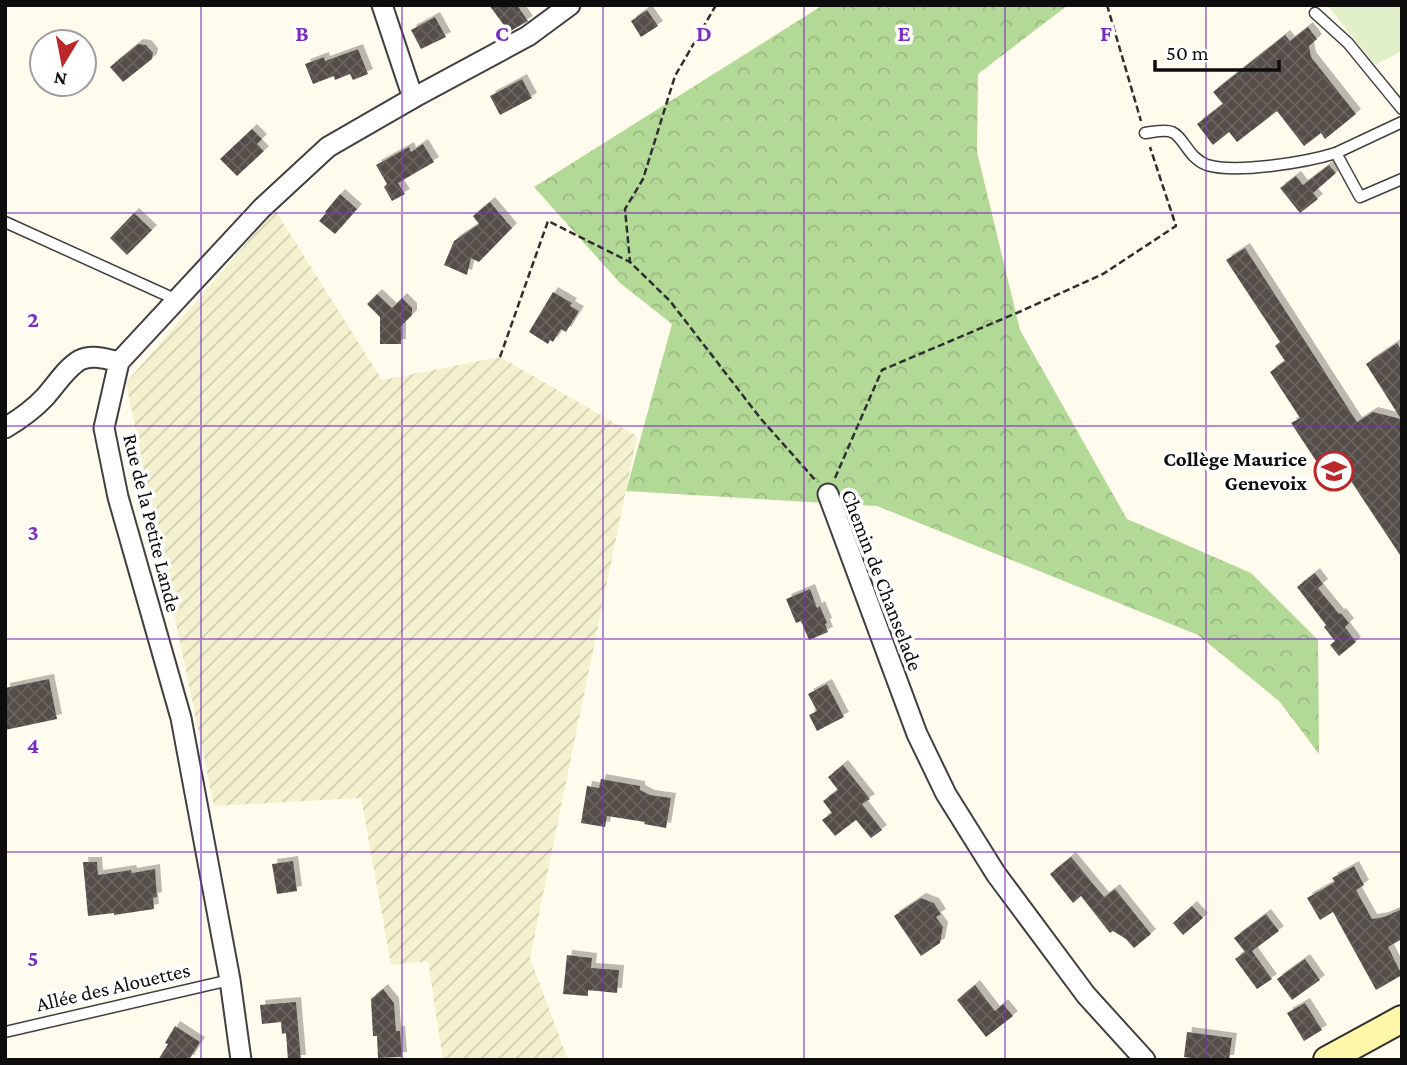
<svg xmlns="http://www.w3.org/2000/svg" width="1407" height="1065" viewBox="0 0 1407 1065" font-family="'Crimson Pro',serif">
<defs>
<pattern id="farmland-furrows" width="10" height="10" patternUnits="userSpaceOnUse" patternTransform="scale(1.75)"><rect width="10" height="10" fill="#f4f2ce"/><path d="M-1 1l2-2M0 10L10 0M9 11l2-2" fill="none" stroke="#d0ceb0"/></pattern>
<pattern id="forest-crowns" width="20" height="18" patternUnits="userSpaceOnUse" patternTransform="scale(1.75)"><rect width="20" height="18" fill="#b3d997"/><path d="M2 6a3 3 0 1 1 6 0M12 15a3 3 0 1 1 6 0" fill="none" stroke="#99b981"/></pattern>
<pattern id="building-cross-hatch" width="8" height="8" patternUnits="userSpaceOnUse" patternTransform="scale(1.75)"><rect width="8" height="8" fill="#554e49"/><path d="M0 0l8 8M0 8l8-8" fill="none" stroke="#68635f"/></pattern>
<filter id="shadow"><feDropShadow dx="5" dy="-5" stdDeviation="0" flood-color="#0004"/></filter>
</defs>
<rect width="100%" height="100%" fill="#fffced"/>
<!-- farmland -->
<path fill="url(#farmland-furrows)" d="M275 210 382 380 500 357 637 436 530 958 568 1060H443L428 961 391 965 361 798 214 806 126 383Z"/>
<!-- forest -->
<path fill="url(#forest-crowns)" d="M823 5H1068L978 74 977 152 1020 330 1127 519 1251 573 1318 640 1319 754 1279 701 1198 635 877 506 626 491 672 324 620 283 534 187Z"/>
<!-- pitch -->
<path fill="#e2f0c9" d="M1327 5H1402V51L1375 65Z"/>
<!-- building -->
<g fill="url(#building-cross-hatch)" filter="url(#shadow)">
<path d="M489 5H517L528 21 509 32Z"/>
<path d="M647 10 658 26 641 37 631 21Z"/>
<path d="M435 17 446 37 421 49 411 30Z"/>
<path d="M1308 27 1317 39 1309 46 1311 57 1356 114 1325 139 1321 133 1304 146 1277 111 1237 142 1229 132 1213 145 1197 124 1223 104 1213 92 1285 35 1290 41Z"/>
<path d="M138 44 146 45 153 53 152 59 123 82 110 67Z"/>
<path d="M358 49 368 74 353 80 350 74 335 80 334 76 313 84 305 64 324 57 325 61Z"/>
<path d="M522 79 532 98 500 115 490 96Z"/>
<path d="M252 129 262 139 257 144 264 151 237 176 220 159Z"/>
<path d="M423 144 434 162 398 183 405 194 392 201 384 187 387 184 376 165 409 147 411 152Z"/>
<path d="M1329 165 1336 173 1313 193 1318 199 1300 213 1280 188 1296 176 1303 185Z"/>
<path d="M340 194 357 209 335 234 319 221 326 213 325 212Z"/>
<path d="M490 202 512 228 479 262 471 258 467 275 444 265 454 241 479 224 473 216Z"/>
<path d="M134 213 152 230 127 255 110 238Z"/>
<path d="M1245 248 1357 422 1373 412 1401 419 1366 364 1397 343 1402 351V558L1347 475 1332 485 1291 423 1300 418 1270 372 1285 361 1275 346 1280 342 1226 260Z"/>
<path d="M553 292 572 303 570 306 579 311 566 332 561 329 553 342 550 340 548 344 529 332Z"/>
<path d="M377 294 392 308 402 298 412 308V315L401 326V344H380V317L367 304Z"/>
<path d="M1315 573 1323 584 1318 588 1339 614 1341 613 1349 623 1345 627 1356 642 1339 656 1330 645 1335 641 1324 627 1326 625 1297 587Z"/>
<path d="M810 589 817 608 820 606 827 623 825 624 828 632 809 640 801 621 796 623 786 599Z"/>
<path d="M49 679 57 719 5 730V688Z"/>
<path d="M827 684 844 717 817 731 809 715 817 711 808 694Z"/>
<path d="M843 765 870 799 862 804 882 830 871 838 856 820 835 836 822 820 832 813 823 801 838 790 828 777Z"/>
<path d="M601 779 640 786V790L650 795 671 798 666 828 644 824 645 822 607 816 605 827 581 823 587 786 599 788Z"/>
<path d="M1071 857 1104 897 1115 889 1151 934 1134 948 1126 939 1113 931 1110 933 1081 896 1073 903 1050 874Z"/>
<path d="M293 861 297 891 277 894 272 864Z"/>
<path d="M83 862H97L98 875 131 870 132 873 155 869 157 897 153 898 154 909 114 915V913L88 916Z"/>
<path d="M1354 866 1364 885 1356 890 1372 919 1384 917 1402 909V939L1388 947 1402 975 1376 990 1333 912 1320 920 1307 898 1335 882 1332 878Z"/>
<path d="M921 898 934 903 941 914 936 917 943 927 940 943 921 956 894 916Z"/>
<path d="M1192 906 1203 918 1183 935 1173 923Z"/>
<path d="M1266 914 1279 931 1252 951 1272 979 1257 989 1235 959 1245 952 1234 938Z"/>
<path d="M567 955 592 958 591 968 619 970 617 993 588 990V996L563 994Z"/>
<path d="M1305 959 1320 980 1292 1000 1277 979Z"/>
<path d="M975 985 995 1011 1003 1004 1013 1016 986 1037 957 1000Z"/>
<path d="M383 989 394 1003 396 1031H400L402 1057 378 1058 377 1036H373L371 999Z"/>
<path d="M296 1002 301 1060H288L286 1033 282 1034 281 1022 262 1024 260 1005Z"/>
<path d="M1305 1003 1322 1030 1304 1041 1287 1013Z"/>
<path d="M175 1026 200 1042 189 1060H158L168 1044 165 1043Z"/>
<path d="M1187 1032 1232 1038 1229 1060H1206L1184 1057Z"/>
</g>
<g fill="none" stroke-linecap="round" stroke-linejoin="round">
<defs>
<g id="lane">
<path d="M1315 13 1348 43 1402 109"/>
<path d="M1402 122 1336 153 1360 197 1402 179"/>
<path d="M1145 133C1154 132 1164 129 1172 132 1184 137 1188 158 1207 165 1236 174 1307 162 1336 153"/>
<path d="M5 222 177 300"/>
<path d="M5 1032 230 980"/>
</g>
<g id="street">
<path d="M382 5 413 98"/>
<path d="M5 428C20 419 34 409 45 397 56 385 66 368 80 360 92 354 107 359 119 362"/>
<path d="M828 494 917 734 946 794 996 874 1086 995 1145 1060"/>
<path d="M241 1060 230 980 181 718 118 497 104 428 119 362 262 208 328 147 413 98 528 36 570 5"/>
</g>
<path id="secondary" d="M1327 1060 1402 1019"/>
</defs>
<!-- lane casing -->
<use href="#lane" stroke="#404040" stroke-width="13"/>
<!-- street casing -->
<use href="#street" stroke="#404040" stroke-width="23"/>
<!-- secondary casing -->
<use href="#secondary" stroke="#2f2f2f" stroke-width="30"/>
<!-- path -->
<g stroke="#2f2f2f" stroke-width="2.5" stroke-dasharray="7 3.5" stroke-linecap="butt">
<path d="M716 5 675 76 643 179 625 209 630 262 670 301 761 419 817 482"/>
<path d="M1107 5 1141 121"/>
<path d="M500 357 548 221 630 262"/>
<path d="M835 478 882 370 1019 312 1103 274 1176 226 1150 147"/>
</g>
<!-- lane -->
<use href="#lane" stroke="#fff" stroke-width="10"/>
<!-- street -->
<use href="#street" stroke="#fff" stroke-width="19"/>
<!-- secondary -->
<use href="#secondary" stroke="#fef6a9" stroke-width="26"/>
</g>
<!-- grid -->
<path fill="none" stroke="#7b2cbf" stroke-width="2" stroke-opacity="0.55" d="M201 5V1060M402 5V1060M603 5V1060M804 5V1060M1005 5V1060M1206 5V1060M5 213H1402M5 426H1402M5 639H1402M5 852H1402"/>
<!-- icons -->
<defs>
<symbol id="school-ring" viewBox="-11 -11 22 22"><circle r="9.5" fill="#fff" stroke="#bb272b" stroke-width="1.5"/><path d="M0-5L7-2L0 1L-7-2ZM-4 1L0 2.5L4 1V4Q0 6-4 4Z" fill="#bb272b"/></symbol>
</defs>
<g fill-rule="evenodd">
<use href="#school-ring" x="1312" y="449" width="44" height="44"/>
</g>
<g text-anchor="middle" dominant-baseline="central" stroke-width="7" stroke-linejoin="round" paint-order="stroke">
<!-- poi labels -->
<g font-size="21" font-weight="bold" fill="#0d0d0d" stroke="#fff" text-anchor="end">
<text x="1307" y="459">Collège Maurice<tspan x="1307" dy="24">Genevoix</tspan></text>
</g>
<!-- street labels -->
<g font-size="21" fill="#0d0d0d" stroke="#fff">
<text transform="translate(152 523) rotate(76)">Rue de la Petite Lande</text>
<text transform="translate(882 580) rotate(69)">Chemin de Chanselade</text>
<text transform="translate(113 987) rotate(-13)">Allée des Alouettes</text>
</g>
</g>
<g font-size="23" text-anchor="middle" font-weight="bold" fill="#7b2cbf" stroke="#fff" stroke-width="7" stroke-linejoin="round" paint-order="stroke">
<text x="302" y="41">B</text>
<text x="502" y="41">C</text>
<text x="704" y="41">D</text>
<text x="904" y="41">E</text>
<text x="1106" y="41">F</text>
<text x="33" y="327">2</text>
<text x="33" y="540">3</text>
<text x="33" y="753">4</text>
<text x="33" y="966">5</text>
</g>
<!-- border -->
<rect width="1407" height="1065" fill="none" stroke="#0d0d0d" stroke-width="14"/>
<!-- north arrow -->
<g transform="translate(63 63) rotate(190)"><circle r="33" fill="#ffffff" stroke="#9e9e9e" stroke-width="2"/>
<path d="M0-5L12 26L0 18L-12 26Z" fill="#bb272b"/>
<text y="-10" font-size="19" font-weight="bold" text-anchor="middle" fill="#0d0d0d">N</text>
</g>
<!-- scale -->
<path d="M1155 60v10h124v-10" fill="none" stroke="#0d0d0d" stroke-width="3.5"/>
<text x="1166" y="60" font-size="21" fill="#0d0d0d" stroke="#ffffff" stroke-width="5" paint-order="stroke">50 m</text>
</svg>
